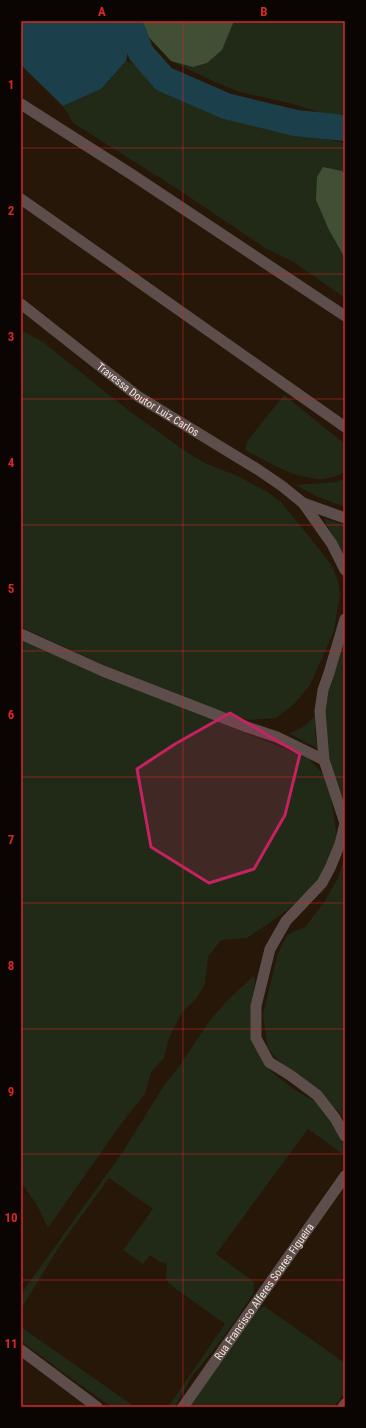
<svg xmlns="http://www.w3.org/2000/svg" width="366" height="1428" viewBox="0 0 366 1428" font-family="'Roboto Condensed',sans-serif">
<rect width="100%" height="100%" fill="#261708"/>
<!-- green -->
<g fill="#202a17">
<path d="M132 21H345V114L328 115 289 103 240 92 215 82 171 61Z"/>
<path d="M126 61 143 68 171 95 204 108 248 124 345 143V298L292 261 265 248 176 188 73 123 63 106 101 89Z"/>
<path d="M21 330 43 342 128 410 188 453 205 463 240 477 269 493 282 503 331 564 338 581 340 594 334 631 310 685 294 704 276 718 248 720 200 704 104 665 21 627Z"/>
<path d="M284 395 345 444V472C337 476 327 480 318 479 291 477 268 462 245 450L248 440Z"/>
<path d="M345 478V507L318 497 296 485 337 482Z"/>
<path d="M323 518 345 525V558Z"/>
<path d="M21 635 183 705 240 731 308 758 324 775 331 797 337 838 327 868 305 895 281 915 247 938 221 940 208 957 205 984 196 999 183 1011 169 1038 164 1058 151 1072 145 1094 121 1124 48 1228 36 1203 21 1183Z"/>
<path d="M345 635V813L326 751 325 698Z"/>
<path d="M316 714 315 734 318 749 289 733C301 730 309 723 316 714Z"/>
<path d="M345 856V1122L340 1113 322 1095 276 1058 268 1048 263 1015 277 956 287 935 305 927 325 901 338 878Z"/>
<path d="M254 975 255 982 254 1009V1044L261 1059 272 1072 295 1090 313 1100 325 1110 334 1122 343 1143V1154L308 1129 216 1254 255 1283 253 1285 254 1292 238 1317 212 1352 192 1376 175 1407H168L225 1324 168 1283 166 1277 167 1263 160 1262 150 1255 143 1264 123 1250 153 1209 109 1178 59 1247 21 1309V1294L122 1153 165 1084 178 1068 210 1020 227 1001Z"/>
<path d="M264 1306 345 1363V1392L334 1407H188L255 1312Z"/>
<path d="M21 1327 135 1407H112L79 1384 21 1341Z"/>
</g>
<!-- forest -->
<g fill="#414f34">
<path d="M134 21H234L222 50 207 63 193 67 171 61Z"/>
<path d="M323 167 342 171 345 174V258L329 230 316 200 317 177Z"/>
</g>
<!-- water -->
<path fill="#1b404c" d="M21 21H132L134 22 126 61 101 89 63 106 21 65Z"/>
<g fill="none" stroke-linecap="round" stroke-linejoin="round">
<!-- river -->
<path stroke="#1b404c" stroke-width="26" d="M115 21 121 23 133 31 141 53 164 79 226 106 296 123 345 128"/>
<!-- minor -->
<g stroke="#5d4e4c" stroke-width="11">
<path d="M21 104 131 174 345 316"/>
<path d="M21 199 345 427"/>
<path id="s1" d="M21 304 139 397 257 469 282 486 303 503 332 544 345 570"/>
<path d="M303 503 345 518"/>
<path d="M345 619 329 673 323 690 320 711 324 760 345 823 340 844 330 868 322 883 286 921 270 949 256 1006V1038L269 1062 290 1075 317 1095 335 1118 345 1136"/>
<path d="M21 634 103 671 247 727 277 737 324 760"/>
<path d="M21 1350 97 1407"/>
<path id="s2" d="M183 1407 345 1176"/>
<path d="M343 1407 345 1404"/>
</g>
</g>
<!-- marked area -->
<path fill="#c42261" fill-opacity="0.2" stroke="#c42261" stroke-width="3" stroke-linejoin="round" d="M230 713 300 754 285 815 254 869 209 883 151 847 137 769 175 744Z"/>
<!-- grid -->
<path fill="none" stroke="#d62828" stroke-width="1" stroke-opacity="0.55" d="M183 21V1407M21 148H345M21 274H345M21 399H345M21 525H345M21 651H345M21 777H345M21 903H345M21 1029H345M21 1154H345M21 1280H345"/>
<g text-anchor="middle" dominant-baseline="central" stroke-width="3" stroke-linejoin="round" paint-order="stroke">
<!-- street labels -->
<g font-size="11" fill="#f1e6dc" stroke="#0a0502">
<text stroke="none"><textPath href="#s1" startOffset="159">Travessa Doutor Luiz Carlos</textPath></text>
<text stroke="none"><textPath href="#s2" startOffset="141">Rua Francisco Alferes Soares Figueira</textPath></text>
</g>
</g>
<!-- border -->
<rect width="366" height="1428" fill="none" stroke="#0a0502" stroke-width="44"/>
<rect x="22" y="22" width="322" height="1384" fill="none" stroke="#d62828" stroke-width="1.5"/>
<g font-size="13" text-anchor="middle" font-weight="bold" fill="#d62828">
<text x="102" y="16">A</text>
<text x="264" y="16">B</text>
<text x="11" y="89">1</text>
<text x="11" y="215">2</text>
<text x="11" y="341">3</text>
<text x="11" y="467">4</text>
<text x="11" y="593">5</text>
<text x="11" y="719">6</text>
<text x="11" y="844">7</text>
<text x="11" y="970">8</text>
<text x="11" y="1096">9</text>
<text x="11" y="1222">10</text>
<text x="11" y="1348">11</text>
</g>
</svg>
